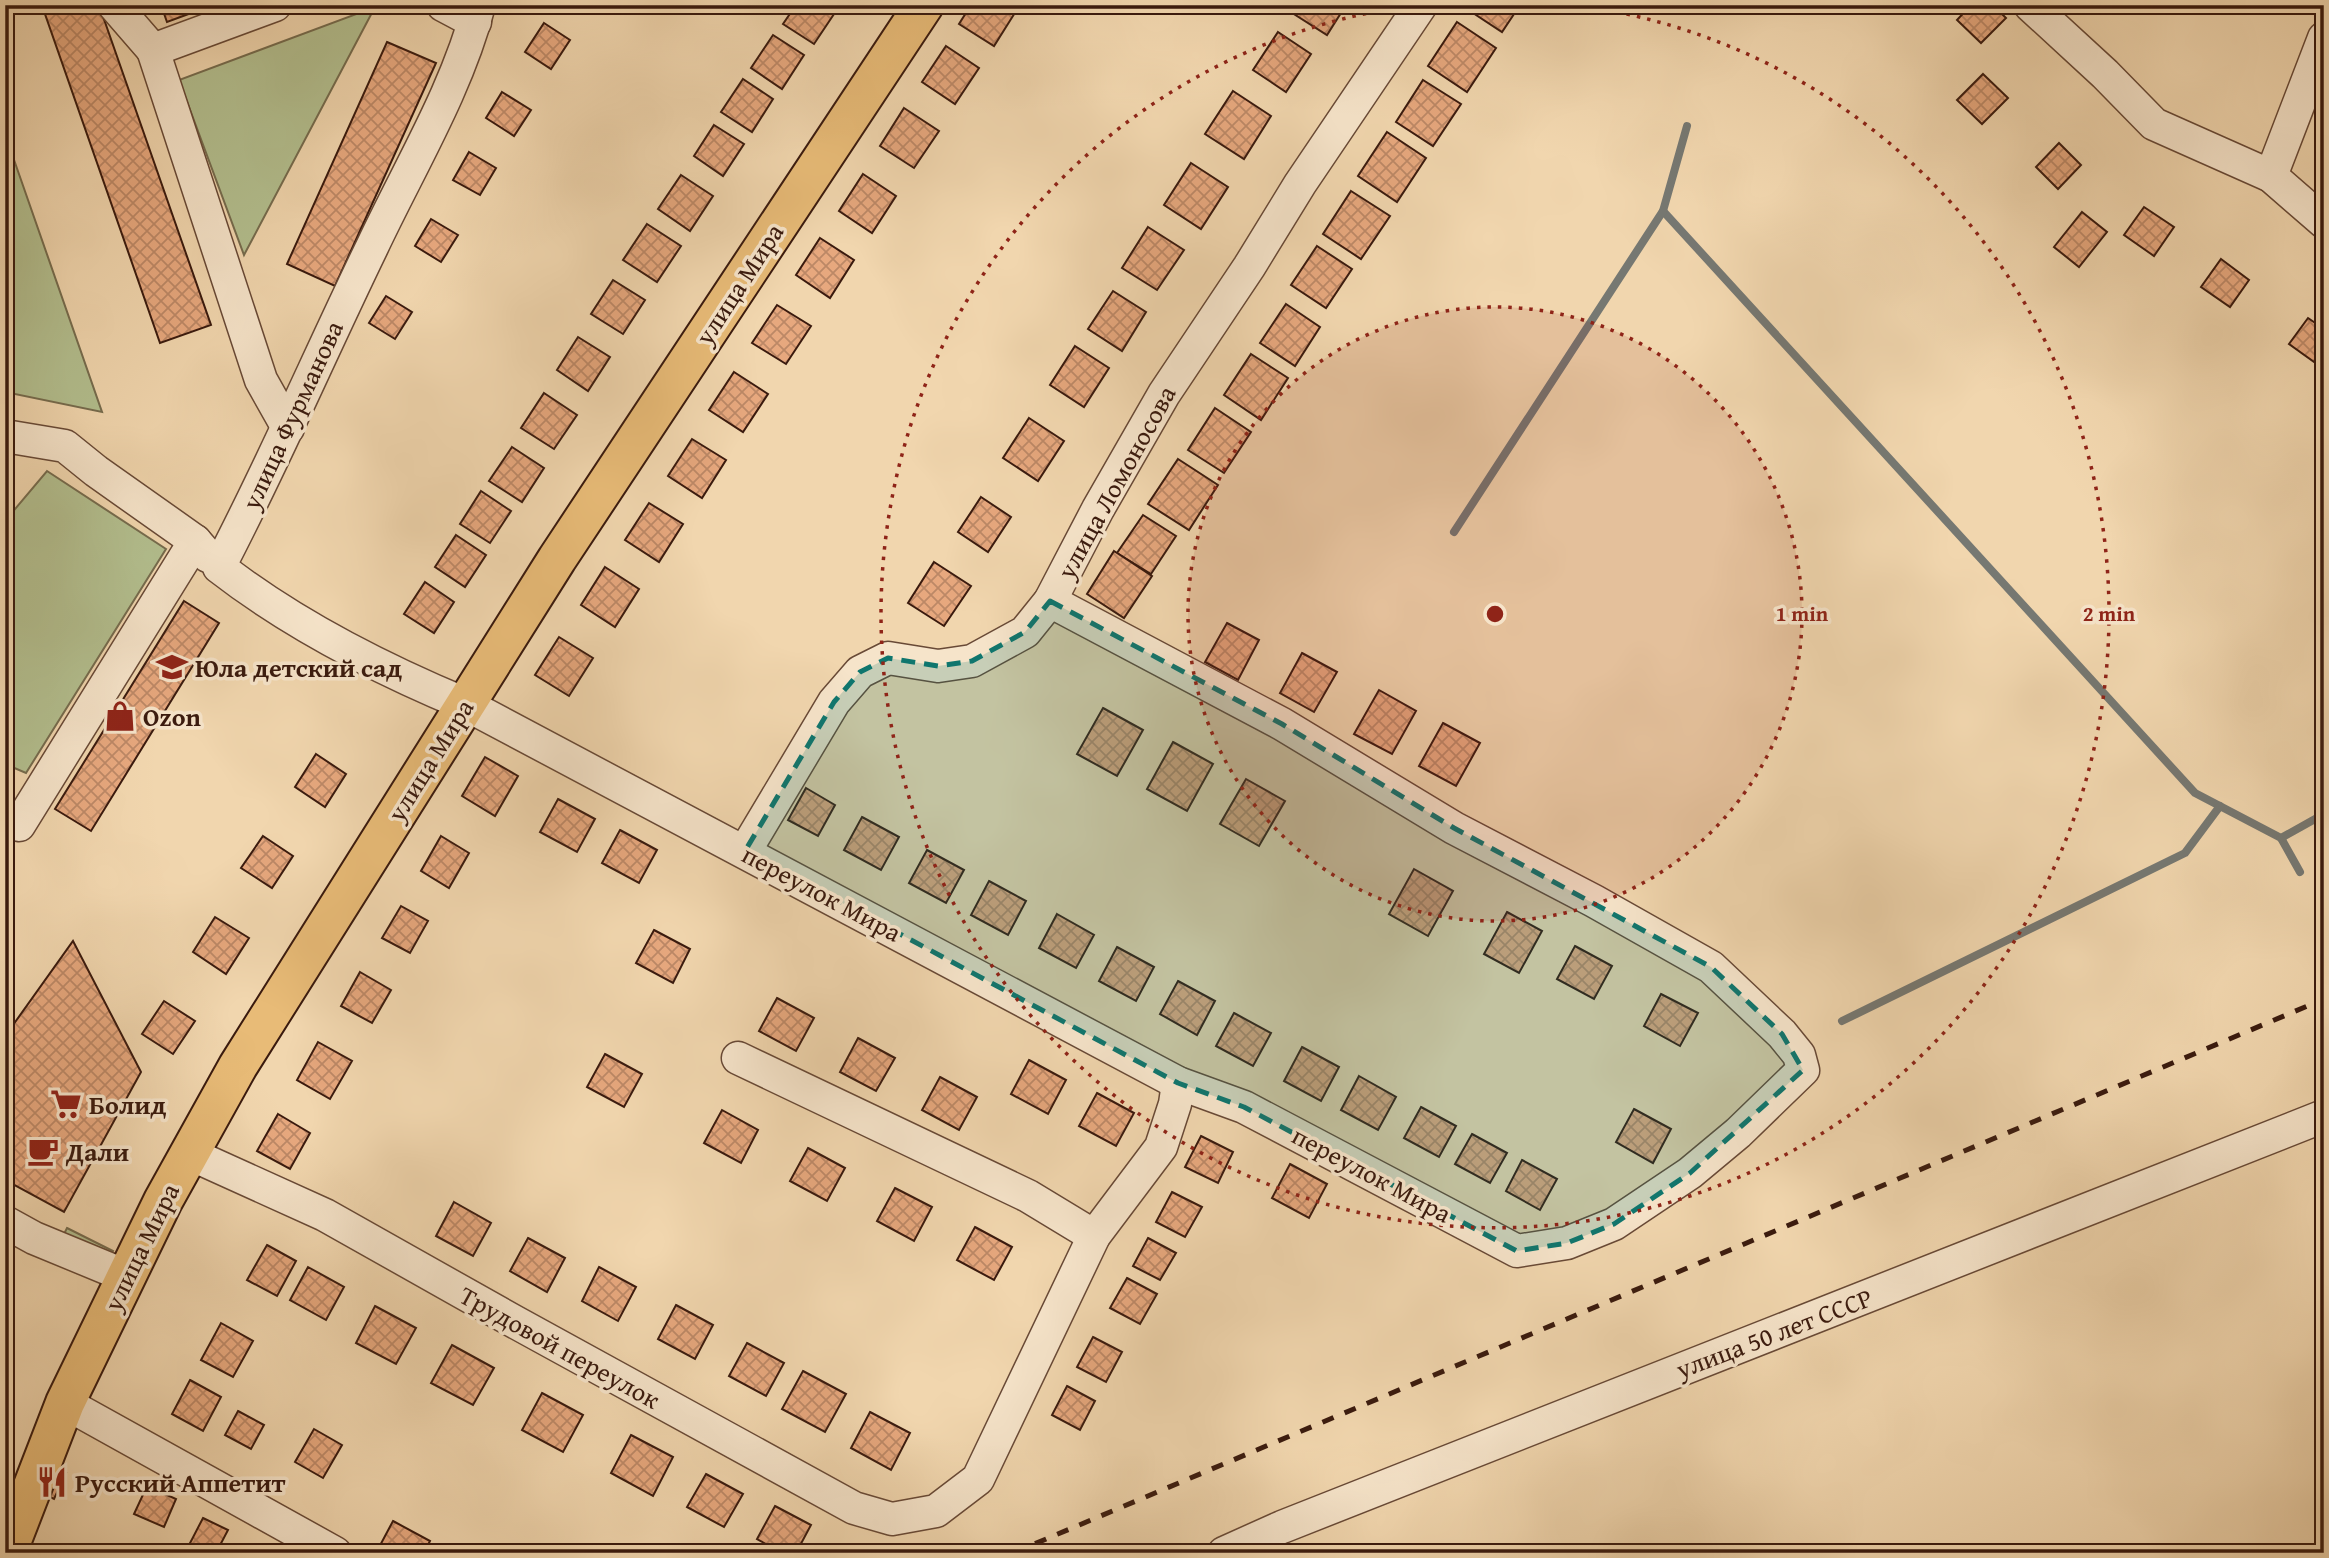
<svg xmlns="http://www.w3.org/2000/svg" width="2329" height="1558" viewBox="0 0 2329 1558" font-family="'Gentium Book Plus',serif">
<defs>
<pattern id="building-cross-hatch" width="8" height="8" patternUnits="userSpaceOnUse" patternTransform="scale(1.75)"><rect width="8" height="8" fill="#e7a87e"/><path d="M0 0l8 8M0 8l8-8" fill="none" stroke="#bc8866"/></pattern>
</defs>
<rect width="100%" height="100%" fill="#f1d6ae"/>
<filter id="stains"><feTurbulence type="fractalNoise" baseFrequency=".00286" numOctaves="4"/><feColorMatrix values="0 0 0 0 .2 0 0 0 0 .09 0 0 0 0 .02 0 0 0 .5 -.17"/></filter>
<radialGradient id="worn" r=".72"><stop offset=".6" stop-color="#630" stop-opacity="0"/><stop offset="1" stop-color="#630" stop-opacity=".3"/></radialGradient>
<!-- park -->
<g fill="#b3bf8f" stroke="#766c4e" stroke-width="2">
<path d="M375 7 244 255 179 80Z"/>
<path d="M5 134 102 412 5 392Z"/>
<path d="M47 471 166 549 26 773 5 764V521Z"/>
<path d="M67 1228 113 1251 104 1270 56 1250Z"/>
</g>
<g fill="none" stroke-linecap="round" stroke-linejoin="round">
<!-- stream -->
<g stroke="#767872" stroke-width="8">
<path d="M1663 211 2195 793 2281 838 2300 872"/>
<path d="M1454 532 1663 211 1687 126"/>
<path d="M2281 838 2324 814"/>
<path d="M1842 1021 2185 853 2220 806"/>
</g>
</g>
<!-- building -->
<g fill="url(#building-cross-hatch)" stroke="#3a1a0e" stroke-width="2">
<path d="M69 5H99L211 325 160 343 45 14Z"/>
<path d="M161 5H213L167 22Z"/>
<path d="M796 5H827L836 11 814 44 783 24Z"/>
<path d="M971 5H1014L1018 8 994 46 959 24Z"/>
<path d="M1289 5H1346L1327 35 1286 9Z"/>
<path d="M1474 5H1520L1502 32 1470 11Z"/>
<path d="M1971 5H1993L2006 18 1981 43 1957 20Z"/>
<path d="M1457 22 1496 48 1467 92 1428 66Z"/>
<path d="M544 23 570 40 551 69 525 52Z"/>
<path d="M1278 32 1311 54 1286 92 1253 70Z"/>
<path d="M773 35 804 55 782 89 751 68Z"/>
<path d="M387 42 436 63 335 286 287 264Z"/>
<path d="M946 46 979 68 955 104 922 82Z"/>
<path d="M1983 74 2008 98 1982 124 1957 100Z"/>
<path d="M743 79 773 99 752 132 721 112Z"/>
<path d="M1423 80 1461 104 1433 146 1396 122Z"/>
<path d="M1233 91 1271 116 1244 159 1205 134Z"/>
<path d="M502 92 531 110 514 136 486 118Z"/>
<path d="M904 108 939 131 914 168 880 146Z"/>
<path d="M714 125 744 144 723 176 694 156Z"/>
<path d="M1387 132 1426 158 1397 202 1358 176Z"/>
<path d="M2059 143 2081 165 2058 189 2036 167Z"/>
<path d="M469 152 496 168 480 195 453 180Z"/>
<path d="M1191 163 1228 187 1201 229 1164 205Z"/>
<path d="M863 174 896 196 872 233 839 211Z"/>
<path d="M681 175 713 196 690 231 658 209Z"/>
<path d="M1351 191 1390 216 1361 259 1323 234Z"/>
<path d="M2144 207 2174 227 2154 256 2124 235Z"/>
<path d="M2082 212 2107 232 2079 267 2054 247Z"/>
<path d="M431 219 458 235 441 262 415 246Z"/>
<path d="M647 224 681 246 657 282 623 260Z"/>
<path d="M1148 227 1184 250 1157 290 1122 268Z"/>
<path d="M820 238 854 260 830 298 796 275Z"/>
<path d="M1317 246 1352 269 1326 308 1291 285Z"/>
<path d="M2221 259 2249 280 2230 307 2201 287Z"/>
<path d="M613 280 645 300 623 334 591 314Z"/>
<path d="M1113 291 1146 312 1122 351 1088 329Z"/>
<path d="M386 296 412 312 395 339 369 323Z"/>
<path d="M1286 304 1320 327 1295 366 1260 343Z"/>
<path d="M777 305 811 326 786 364 752 343Z"/>
<path d="M2308 318 2324 329V354L2317 364 2289 344Z"/>
<path d="M578 337 610 357 588 391 557 370Z"/>
<path d="M1075 346 1109 368 1084 407 1050 385Z"/>
<path d="M1251 354 1288 378 1261 420 1224 395Z"/>
<path d="M734 372 768 394 743 432 709 410Z"/>
<path d="M544 393 577 415 554 449 521 428Z"/>
<path d="M1215 408 1251 432 1224 473 1188 450Z"/>
<path d="M1029 418 1064 441 1038 481 1003 458Z"/>
<path d="M692 439 726 460 702 498 668 476Z"/>
<path d="M512 447 544 468 522 502 489 481Z"/>
<path d="M1178 459 1218 485 1189 530 1148 504Z"/>
<path d="M481 491 511 511 490 543 460 524Z"/>
<path d="M981 497 1011 517 988 552 958 532Z"/>
<path d="M649 503 683 524 659 562 625 540Z"/>
<path d="M1143 515 1176 536 1151 574 1117 553Z"/>
<path d="M456 535 486 555 465 587 435 567Z"/>
<path d="M1114 551 1152 576 1124 618 1087 594Z"/>
<path d="M934 562 971 586 944 626 908 603Z"/>
<path d="M605 567 639 589 615 627 581 605Z"/>
<path d="M425 582 454 602 434 633 404 614Z"/>
<path d="M184 601 219 623 91 831 55 809Z"/>
<path d="M1227 623 1259 640 1238 680 1205 662Z"/>
<path d="M559 637 593 658 569 696 535 675Z"/>
<path d="M1302 653 1337 672 1314 712 1280 693Z"/>
<path d="M1379 690 1416 711 1392 754 1354 734Z"/>
<path d="M1103 708 1143 730 1117 776 1077 754Z"/>
<path d="M1443 723 1480 743 1456 786 1419 766Z"/>
<path d="M1173 742 1213 764 1187 811 1147 789Z"/>
<path d="M316 754 346 774 325 807 295 787Z"/>
<path d="M485 757 518 776 495 816 462 796Z"/>
<path d="M1246 779 1285 801 1259 846 1220 824Z"/>
<path d="M806 788 835 805 818 836 788 820Z"/>
<path d="M558 799 595 819 577 852 540 832Z"/>
<path d="M862 817 899 837 881 870 844 850Z"/>
<path d="M620 830 657 850 639 883 602 863Z"/>
<path d="M263 836 293 856 272 888 241 868Z"/>
<path d="M441 836 469 853 449 888 421 871Z"/>
<path d="M927 850 964 870 946 903 909 883Z"/>
<path d="M1414 869 1453 891 1428 936 1389 914Z"/>
<path d="M989 881 1026 901 1008 935 971 915Z"/>
<path d="M401 906 428 921 410 953 382 938Z"/>
<path d="M1507 912 1542 931 1519 973 1484 954Z"/>
<path d="M1057 914 1094 935 1076 968 1039 948Z"/>
<path d="M215 917 249 938 226 974 193 952Z"/>
<path d="M654 930 690 949 673 983 636 963Z"/>
<path d="M73 941 141 1072 64 1212 5 1180V1029L8 1032Z"/>
<path d="M1575 946 1612 966 1594 999 1557 979Z"/>
<path d="M1117 947 1154 967 1136 1001 1099 981Z"/>
<path d="M360 972 391 990 372 1023 341 1006Z"/>
<path d="M1178 981 1215 1001 1197 1035 1160 1014Z"/>
<path d="M1661 994 1698 1013 1680 1046 1644 1026Z"/>
<path d="M777 998 814 1018 796 1051 759 1031Z"/>
<path d="M164 1001 195 1021 173 1054 142 1034Z"/>
<path d="M1234 1013 1271 1033 1253 1066 1216 1046Z"/>
<path d="M858 1038 895 1058 876 1091 840 1072Z"/>
<path d="M318 1042 352 1061 330 1099 297 1080Z"/>
<path d="M1302 1047 1339 1067 1321 1101 1284 1081Z"/>
<path d="M605 1054 642 1074 624 1107 587 1087Z"/>
<path d="M1029 1060 1066 1080 1048 1114 1011 1094Z"/>
<path d="M1359 1076 1396 1097 1378 1130 1341 1110Z"/>
<path d="M940 1077 977 1097 959 1130 922 1110Z"/>
<path d="M1097 1093 1134 1113 1116 1146 1079 1126Z"/>
<path d="M1421 1107 1456 1126 1439 1157 1404 1138Z"/>
<path d="M1634 1109 1671 1129 1653 1163 1616 1142Z"/>
<path d="M722 1110 758 1130 741 1163 704 1143Z"/>
<path d="M278 1114 310 1133 290 1169 257 1151Z"/>
<path d="M1472 1134 1507 1153 1490 1183 1455 1164Z"/>
<path d="M1201 1136 1233 1152 1218 1183 1185 1167Z"/>
<path d="M808 1148 845 1168 827 1201 790 1181Z"/>
<path d="M1522 1160 1557 1179 1540 1210 1506 1191Z"/>
<path d="M1290 1164 1327 1184 1309 1218 1272 1198Z"/>
<path d="M895 1188 932 1207 914 1241 877 1221Z"/>
<path d="M1172 1192 1202 1207 1185 1237 1156 1222Z"/>
<path d="M454 1202 491 1223 473 1256 436 1236Z"/>
<path d="M975 1227 1012 1247 994 1280 957 1260Z"/>
<path d="M528 1238 565 1258 547 1292 510 1271Z"/>
<path d="M1148 1238 1176 1253 1160 1280 1133 1266Z"/>
<path d="M267 1245 296 1261 277 1296 247 1280Z"/>
<path d="M308 1267 344 1287 326 1320 290 1300Z"/>
<path d="M599 1267 636 1287 618 1321 582 1301Z"/>
<path d="M1127 1278 1157 1294 1140 1324 1110 1308Z"/>
<path d="M676 1305 713 1325 695 1359 658 1339Z"/>
<path d="M375 1306 416 1328 396 1364 356 1343Z"/>
<path d="M221 1323 253 1341 233 1377 201 1360Z"/>
<path d="M1093 1337 1122 1352 1106 1382 1077 1367Z"/>
<path d="M747 1343 784 1363 766 1396 729 1376Z"/>
<path d="M452 1345 494 1368 473 1405 431 1383Z"/>
<path d="M803 1371 846 1394 825 1432 782 1409Z"/>
<path d="M190 1380 221 1397 203 1431 172 1414Z"/>
<path d="M1067 1386 1095 1401 1080 1430 1052 1415Z"/>
<path d="M542 1393 583 1415 563 1452 522 1430Z"/>
<path d="M238 1411 264 1425 251 1449 225 1435Z"/>
<path d="M870 1412 910 1433 891 1470 851 1448Z"/>
<path d="M314 1429 342 1445 323 1478 295 1462Z"/>
<path d="M631 1435 673 1457 653 1496 611 1473Z"/>
<path d="M50 1465 66 1473 54 1499 38 1491Z"/>
<path d="M706 1474 743 1494 724 1527 687 1507Z"/>
<path d="M147 1486 176 1499 164 1527 134 1514Z"/>
<path d="M775 1506 811 1525 796 1553H782L757 1539Z"/>
<path d="M203 1518 228 1530 216 1553H204L189 1545Z"/>
<path d="M393 1521 430 1541 424 1553H376Z"/>
</g>
<g fill="none" stroke-linecap="round" stroke-linejoin="round">
<defs>
<g id="minor">
<path d="M114 5 153 50"/>
<path d="M275 5 153 50 261 380 288 428"/>
<path d="M443 5 475 22"/>
<path d="M479 5C457 90 409 168 372 247 320 354 274 462 219 567 291 623 381 669 465 704L1178 1083 1244 1107 1517 1251 1567 1243 1614 1224 1690 1173 1738 1133 1803 1070 1799 1055 1782 1034 1711 967 1594 901 1454 828 1282 724 1050 601"/>
<path d="M2030 5 2105 74 2154 124 2271 176 2324 222"/>
<path d="M2271 176 2324 38"/>
<path d="M5 436 65 446 96 471 195 541 208 556"/>
<path d="M19 825 195 541"/>
<path d="M745 851 834 702 860 672 888 658 938 666 972 661 1025 632 1050 601 1098 509 1164 394 1249 267 1300 184 1421 5"/>
<path d="M738 1058 1028 1196 1094 1236"/>
<path d="M188 1153 325 1215 515 1322 854 1508 892 1519 936 1511 978 1479 1094 1236 1161 1147 1175 1104 1178 1083"/>
<path d="M5 1222 34 1238 126 1276"/>
<path d="M65 1403 335 1553"/>
<path d="M1224 1553 1282 1527 2324 1116"/>
</g>
<path id="major" d="M7 1553 65 1403 163 1201 238 1066 557 559 924 5"/>
</defs>
<!-- minor casing -->
<use href="#minor" stroke="#684936" stroke-width="35"/>
<!-- major casing -->
<use href="#major" stroke="#3a1a0e" stroke-width="42"/>
<!-- minor -->
<use href="#minor" stroke="#f6e4ca" stroke-width="32"/>
<!-- major -->
<use href="#major" stroke="#e8bb77" stroke-width="38"/>
<!-- rail -->
<path stroke="#3a1a0e" stroke-width="5" stroke-dasharray="12 12" stroke-linecap="butt" d="M1013 1553 2324 999"/>
</g>
<!-- marked area -->
<path fill="#0f766e" fill-opacity="0.2" stroke="#0f766e" stroke-width="5" stroke-dasharray="14 9" stroke-linejoin="round" d="M1050 601 1282 724 1454 828 1711 967 1782 1034 1803 1070 1690 1173 1614 1224 1567 1243 1517 1251 1244 1107 1178 1083 745 851 834 702 860 672 888 658 938 666 972 661 1025 632Z"/>
<!-- distance rings -->
<circle cx="1495" cy="614" r="307" fill="#8f2418" fill-opacity=".12"/>
<g fill="none" stroke="#8f2418" stroke-width="3.5" stroke-dasharray="3.5 7">
<circle cx="1495" cy="614" r="307"/>
<path d="M1575 5A614 614 0 1 1 1415 5"/>
</g>
<!-- icons -->
<defs>
<symbol id="school-bare" viewBox="-9 -9 18 18"><path d="M0-5L7-2L0 1L-7-2ZM-4 1L0 2.5L4 1V4Q0 6-4 4Z" fill="#8f2418" stroke="#f6e4ca" stroke-width="2.5" paint-order="stroke"/></symbol>
<symbol id="shop-bare" viewBox="-9 -9 18 18"><path d="M-5-2.5h2.3a2.7 3.5 0 0 1 5.4 0H5L5.5 6h-11ZM-1.5-2.5h3a1.5 2.3 0 0 0-3 0Z" fill="#8f2418" stroke="#f6e4ca" stroke-width="2.5" paint-order="stroke"/></symbol>
<symbol id="supermarket-bare" viewBox="-9 -9 18 18"><path d="M-6-5.5h2.5l.6 2H6L4.5 2H-2.5L-4.4-4H-6ZM-1.5 3.2a1.3 1.3 0 1 0 .1 0ZM3 3.2a1.3 1.3 0 1 0 .1 0Z" fill="#8f2418" stroke="#f6e4ca" stroke-width="2.5" paint-order="stroke"/></symbol>
<symbol id="cafe-bare" viewBox="-9 -9 18 18"><path d="M-5.5-4.5H6V0H3Q3 3.5 0 3.5H-2.5Q-5.5 3.5-5.5 0ZM3-3.2v2h1.7v-2ZM-6 4.5H4V6H-6Z" fill="#8f2418" stroke="#f6e4ca" stroke-width="2.5" paint-order="stroke"/></symbol>
<symbol id="restaurant-bare" viewBox="-9 -9 18 18"><path d="M-5-6h1v4h1v-4h1v4h1v-4h1v5L-1.5 .5V6h-2V.5L-5-1ZM5-6V6H3V1.5H1.5Q1.5-4 5-6Z" fill="#8f2418" stroke="#f6e4ca" stroke-width="2.5" paint-order="stroke"/></symbol>
</defs>
<g fill-rule="evenodd">
<use href="#school-bare" x="150" y="645" width="44" height="44"/>
<use href="#shop-bare" x="98" y="694" width="44" height="44"/>
<use href="#supermarket-bare" x="44" y="1082" width="44" height="44"/>
<use href="#cafe-bare" x="21" y="1129" width="44" height="44"/>
<use href="#restaurant-bare" x="30" y="1460" width="44" height="44"/>
</g>
<g text-anchor="middle" dominant-baseline="central" stroke-width="7" stroke-linejoin="round" paint-order="stroke">
<!-- street labels -->
<g font-size="26" fill="#3a1a0e" stroke="#f6e4ca">
<text transform="translate(739 284) rotate(-57)">улица Мира</text>
<text transform="translate(292 415) rotate(-65)">улица Фурманова</text>
<text transform="translate(1116 482) rotate(-61)">улица Ломоносова</text>
<text transform="translate(430 760) rotate(-58)">улица Мира</text>
<text transform="translate(822 893) rotate(28)">переулок Мира</text>
<text transform="translate(1372 1174) rotate(28)">переулок Мира</text>
<text transform="translate(141 1247) rotate(-64)">улица Мира</text>
<text transform="translate(1774 1333) rotate(-21)">улица 50 лет СССР</text>
<text transform="translate(560 1347) rotate(29)">Трудовой переулок</text>
</g>
<!-- poi labels -->
<g font-size="26" font-weight="bold" fill="#3a1a0e" stroke="#f6e4ca" text-anchor="start">
<text x="195" y="667">Юла детский сад</text>
<text x="143" y="716">Ozon</text>
<text x="89" y="1104">Болид</text>
<text x="66" y="1151">Дали</text>
<text x="75" y="1482">Русский Аппетит</text>
</g>
</g>
<circle cx="1495" cy="614" r="10" fill="#8f2418" stroke="#f6e4ca" stroke-width="3.5"/>
<g font-size="21" text-anchor="middle" font-weight="bold" fill="#8f2418" stroke="#f6e4ca" stroke-width="7" stroke-linejoin="round" paint-order="stroke">
<text x="1802" y="621">1 min</text>
<text x="2109" y="621">2 min</text>
</g>
<!-- margin -->
<rect width="2329" height="1558" fill="none" stroke="#f1d6ae" stroke-width="28"/>
<rect x="7" y="7" width="2315" height="1544" fill="none" stroke="#3a1a0e" stroke-width="3.5"/>
<rect x="14" y="14" width="2301" height="1530" fill="none" stroke="#3a1a0e" stroke-width="2"/>
<rect width="100%" height="100%" filter="url(#stains)"/>
<rect width="100%" height="100%" fill="url(#worn)"/>
</svg>
